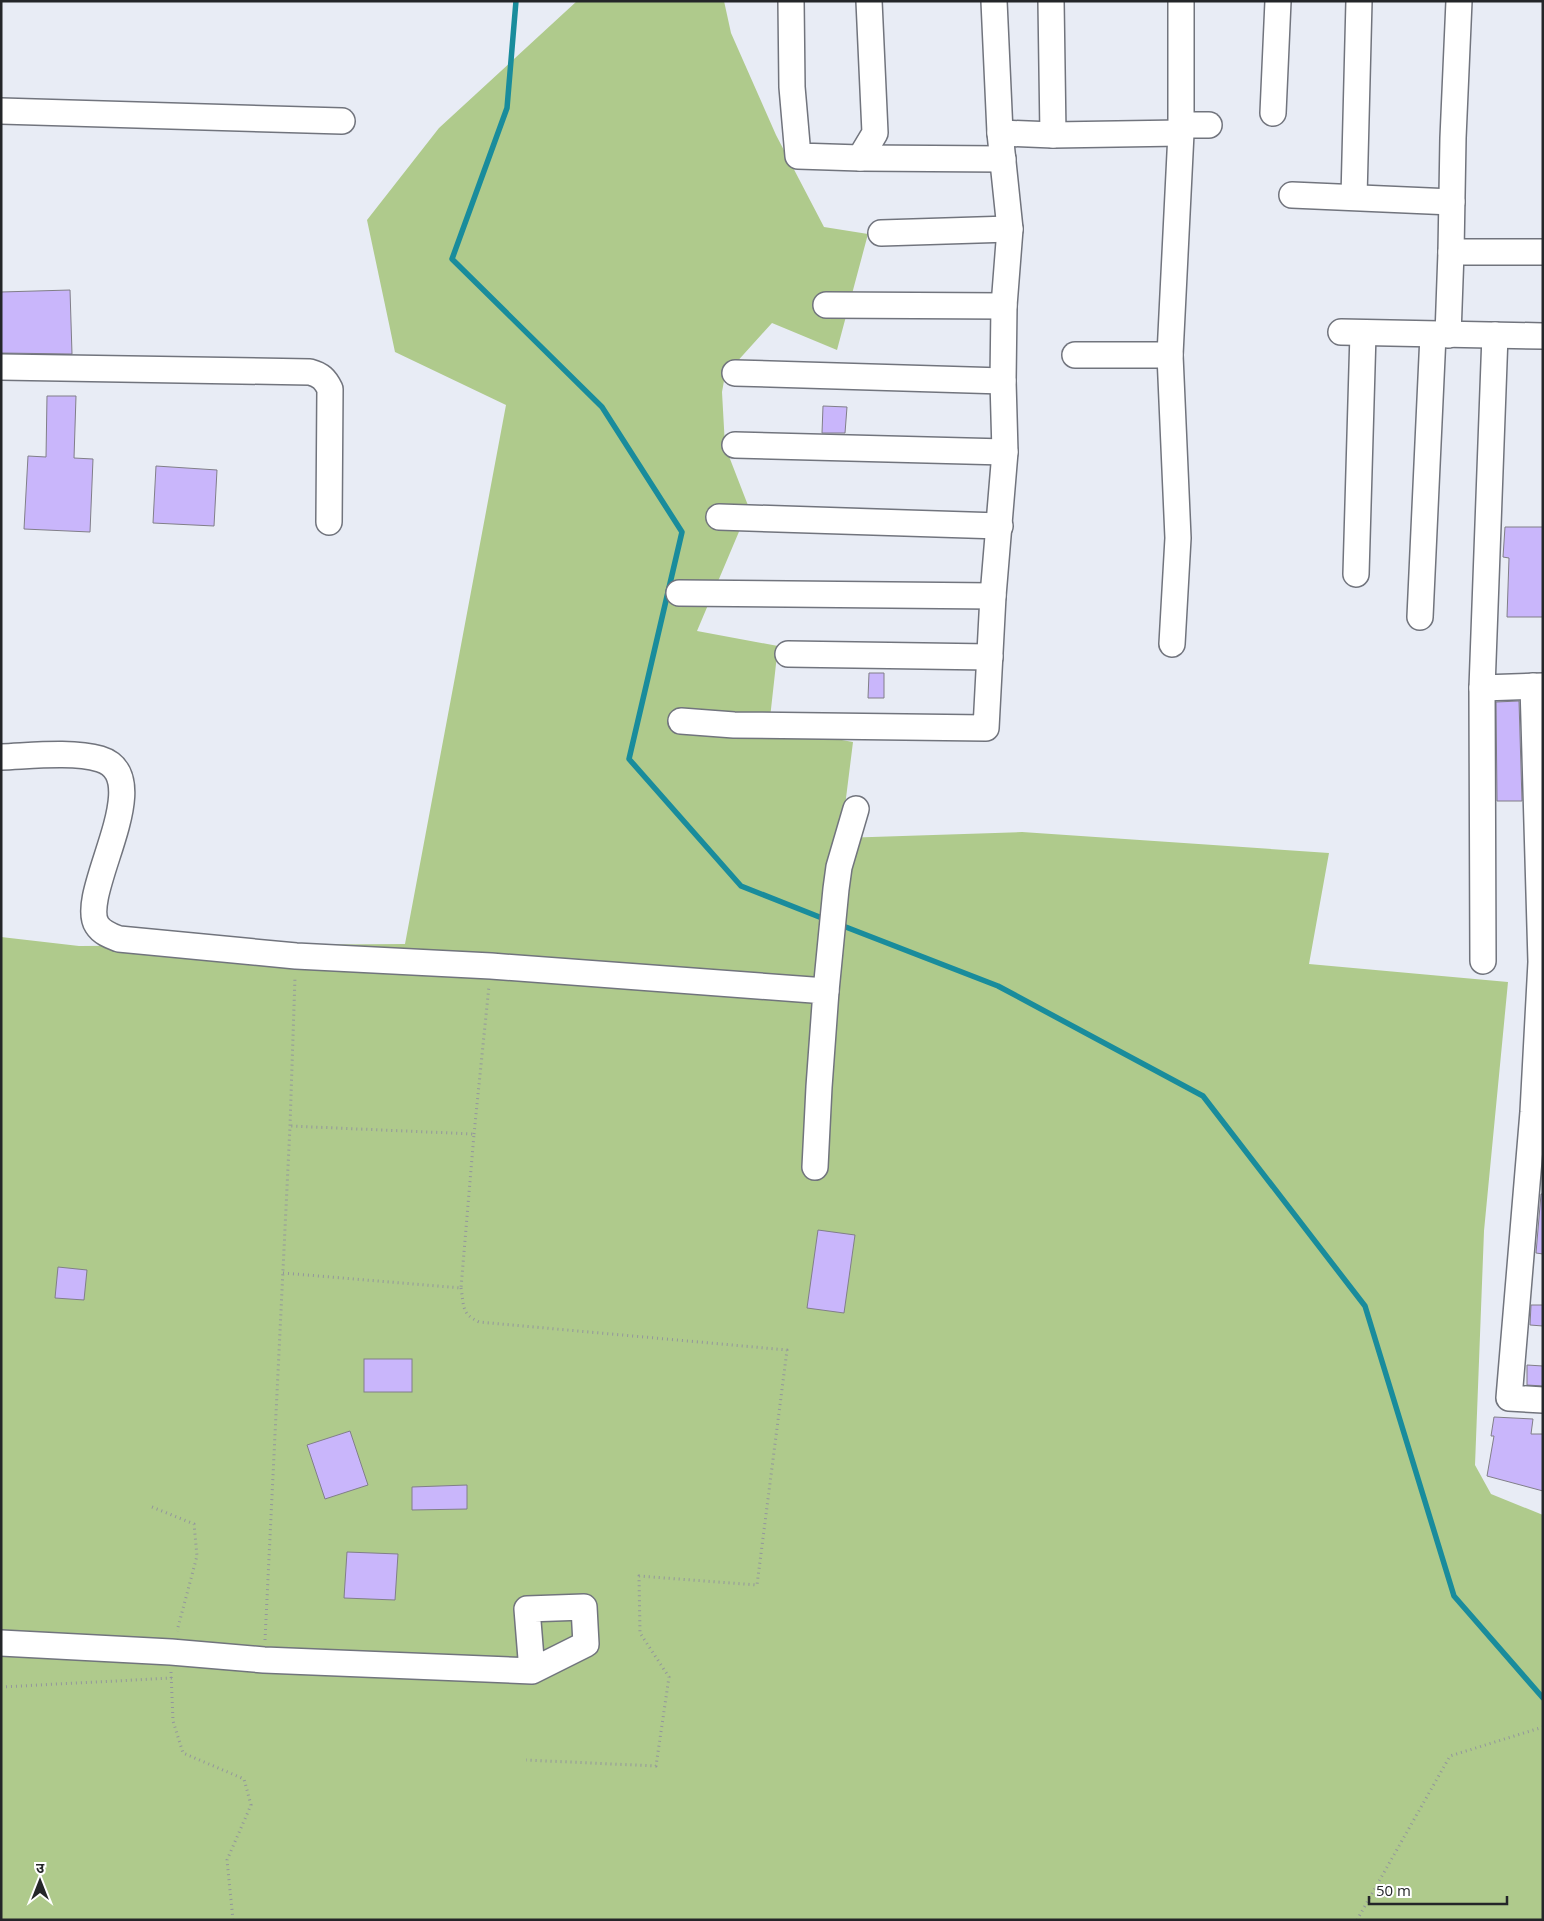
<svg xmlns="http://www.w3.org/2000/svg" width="1544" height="1921" viewBox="0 0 1544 1921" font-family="'Open Sans','Noto Sans Devanagari',sans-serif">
<rect width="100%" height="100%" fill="#e8ecf5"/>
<!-- green -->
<path fill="#afca8c" d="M577 1H724L731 33 776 135 824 227 868 234 837 350 772 323 725 375 722 392 725 446 749 508 697 631 778 646 769 727 853 742 841 838 1022 832 1329 853 1309 964 1508 982 1484 1231 1475 1465 1491 1494 1543 1515V1920H1V937L79 946 405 944 506 405 395 352 367 220 439 128Z"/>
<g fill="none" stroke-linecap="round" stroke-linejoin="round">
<!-- stream -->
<g stroke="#198c9c" stroke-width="5.5">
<path d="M516 1 507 108 452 259 602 407 682 532 629 759 741 886 827 920"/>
<path d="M838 924 998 986 1203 1096 1365 1306 1454 1596 1543 1698"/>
</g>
</g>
<!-- building -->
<g fill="#c9b6fb" stroke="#817f88">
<path d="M70 290 72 354 1 353V292Z"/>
<path d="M47 396H76L74 458 93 459 90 532 24 529 28 456 46 457Z"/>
<path d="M823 406 847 407 845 433H822Z"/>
<path d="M156 466 217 470 214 526 153 523Z"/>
<path d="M1505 527H1543V617H1507L1509 558 1503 557Z"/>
<path d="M869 673H884V698H868Z"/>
<path d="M1519 701 1522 801H1497L1496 702Z"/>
<path d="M1541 1194H1543V1254L1536 1253Z"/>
<path d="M818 1230 855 1235 844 1313 807 1308Z"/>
<path d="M58 1267 87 1270 84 1300 55 1298Z"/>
<path d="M1531 1305H1543V1326L1530 1325Z"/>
<rect x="364" y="1359" width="48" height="33"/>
<path d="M1527 1365 1543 1366V1386L1527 1385Z"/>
<path d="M1494 1417 1533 1419 1531 1434H1543V1491L1487 1476 1494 1436H1491Z"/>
<path d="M350 1431 368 1485 325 1499 307 1445Z"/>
<path d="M467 1485V1509L412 1510V1487Z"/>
<path d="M347 1552 398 1554 395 1600 344 1598Z"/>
</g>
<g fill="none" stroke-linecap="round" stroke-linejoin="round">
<defs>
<g id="minor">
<path d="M791 1 792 87 798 156 860 158 875 133 869 1"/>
<path d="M1051 1 1053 135"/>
<path d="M1 111 342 121"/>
<path d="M1273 113 1278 1"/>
<path d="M1181 125H1209"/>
<path d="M1000 133 1053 135 1181 133"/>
<path d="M860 158 1003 159"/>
<path d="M1292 195 1452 202"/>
<path d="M1354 197 1359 1"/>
<path d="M881 233 1010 229"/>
<path d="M1451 252H1543"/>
<path d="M826 305 1004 306"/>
<path d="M1341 332 1543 336"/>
<path d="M1448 335 1451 252 1453 138 1459 1"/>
<path d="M1075 355H1170"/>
<path d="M1 367 310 372C321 375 325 379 330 389L329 522"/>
<path d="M735 373 1003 381"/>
<path d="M735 445 1005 452"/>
<path d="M719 517 1000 526"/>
<path d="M1356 574 1363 333"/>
<path d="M679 593 993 596"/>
<path d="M1420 617 1433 335"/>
<path d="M1172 644 1178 538 1170 355 1181 133V1"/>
<path d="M788 654 990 657"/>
<path d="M1533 686 1541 962 1533 1112 1509 1398 1543 1400"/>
<path d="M1482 688 1543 686"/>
<path d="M681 721 734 725 986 728 993 596 1005 452 1003 381 1004 306 1010 229 1000 133 994 1"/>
<path d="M1 757C30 756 73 751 100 759 159 777 77 894 97 925 102 933 111 936 119 939L296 956 491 966 826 991 819 1087 815 1167"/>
<path d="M1483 961 1482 688 1495 335"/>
<path d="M826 991 836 889 839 867 856 809"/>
<path d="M1 1643 171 1652 264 1660 532 1671 586 1644 584 1607 527 1609 532 1671"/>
</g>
</defs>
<!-- minor casing -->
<use href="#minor" stroke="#71747d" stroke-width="28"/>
<!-- path -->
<g stroke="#93969c" stroke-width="3" stroke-dasharray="1 4" stroke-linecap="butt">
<path d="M474 1134 489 986"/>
<path d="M283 1273 461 1288 474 1134 290 1126"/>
<path d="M461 1288C464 1305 461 1314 479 1322L787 1350 757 1585 639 1576 640 1633 669 1677 656 1766 526 1760"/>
<path d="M152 1507 194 1524 197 1556 177 1631"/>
<path d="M265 1640 290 1126 295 977"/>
<path d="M171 1672 173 1721 183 1753 244 1779 251 1805 227 1860 233 1920"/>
<path d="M1 1687 172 1678"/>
<path d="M1357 1920 1450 1756 1543 1727"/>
</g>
<!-- minor -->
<use href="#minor" stroke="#fff" stroke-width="25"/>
</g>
<!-- border -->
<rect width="1544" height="1921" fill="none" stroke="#242629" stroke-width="5"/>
<!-- north arrow -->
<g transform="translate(40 1881)" stroke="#ffffff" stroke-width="4" paint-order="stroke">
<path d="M0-4L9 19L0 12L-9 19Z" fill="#242629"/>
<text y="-8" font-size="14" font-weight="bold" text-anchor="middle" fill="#242629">उ</text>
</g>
<!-- scale -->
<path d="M1369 1896v8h138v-8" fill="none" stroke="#242629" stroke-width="2.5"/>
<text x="1376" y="1896" font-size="15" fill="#242629" stroke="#ffffff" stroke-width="4" paint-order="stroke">50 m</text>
</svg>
